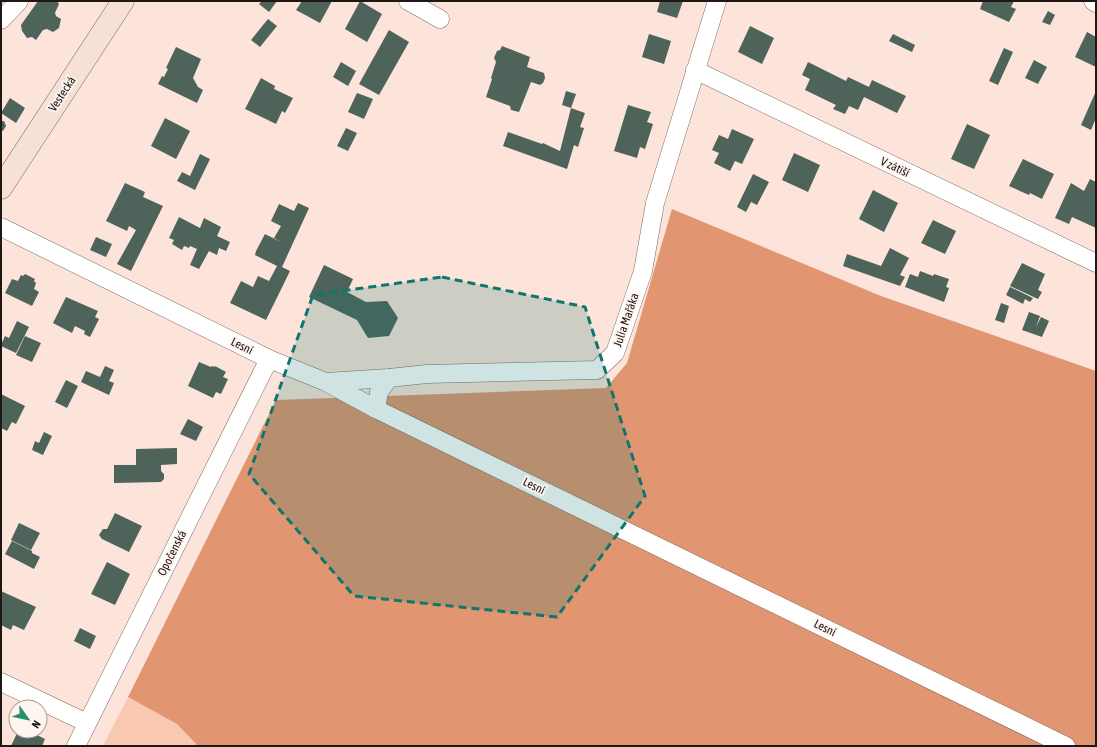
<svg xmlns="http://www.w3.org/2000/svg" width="1097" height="747" viewBox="0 0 1097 747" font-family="'Asap Condensed',sans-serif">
<rect width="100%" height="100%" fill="#fce4da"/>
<!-- green -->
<path fill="#f9c8b1" d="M128 697 177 724 198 746H103Z"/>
<!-- forest -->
<path fill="#e19570" d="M672 209 881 296 1096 371V746H198L177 724 128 697 276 400 606 388 627 363Z"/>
<!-- building -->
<g fill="#4e635a">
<path d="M38 1H57L59 4 55 13 56 16 61 19 59 28 53 32 47 29 43 30 36 40 32 37 27 38 22 31 21 25Z"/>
<path d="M262 1H277L269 12 259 4Z"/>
<path d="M302 1H332L320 23 296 10Z"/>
<path d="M360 1 382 14 367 42 345 29Z"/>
<path d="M660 1H683L677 18 657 12Z"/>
<path d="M983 1H1014L1011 7 1016 9 1009 22 980 9Z"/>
<path d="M1048 11 1055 15 1050 25 1042 22Z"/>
<path d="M268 19 277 26 260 47 251 40Z"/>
<path d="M750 26 774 38 762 64 738 52Z"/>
<path d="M389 30 409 42 379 95 359 84Z"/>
<path d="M1087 32 1096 37V67L1075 57Z"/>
<path d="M649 34 671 41 664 64 642 57Z"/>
<path d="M893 34 915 45 912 52 889 41Z"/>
<path d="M502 46 530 57 527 67 544 73 545 78 543 83 540 85 531 82 519 112 511 110 510 106 486 97 492 79 491 78 495 65 496 62 494 58 497 51 500 50Z"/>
<path d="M176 47 201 59 193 78 198 87 203 90 197 103 158 84 162 76 164 77 168 69 166 68Z"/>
<path d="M1004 48 1013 52 998 85 989 81Z"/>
<path d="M1034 60 1047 67 1038 84 1025 78Z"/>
<path d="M341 62 356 71 348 86 333 77Z"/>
<path d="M808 62 846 81 848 77 869 87 872 80 906 96 897 113 864 97 858 110 849 106 845 114 833 109 836 105 805 90 810 79 802 75Z"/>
<path d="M261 78 275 86 274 89 293 98 285 113 282 111 276 124 245 109Z"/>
<path d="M566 91 576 94 571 108 562 105Z"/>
<path d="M1096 91V118L1091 130 1081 125Z"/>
<path d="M357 93 373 99 364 119 348 112Z"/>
<path d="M10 98 25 108 16 123 1 113Z"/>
<path d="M628 105 651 112 647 122 653 124 645 149 640 147 637 158 614 151Z"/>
<path d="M571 108 585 113 580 127 584 128 578 147 574 145 567 169 503 146 508 132 542 144 543 143 560 151Z"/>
<path d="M165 118 190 131 176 159 151 146Z"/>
<path d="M1 121H4L6 126 3 131 1 130Z"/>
<path d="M967 124 990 135 974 169 951 159Z"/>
<path d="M346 128 357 133 348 151 337 146Z"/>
<path d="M732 129 754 139 742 164 735 161 730 171 714 163 719 153 712 150 719 135 728 139Z"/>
<path d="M794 153 820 165 808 192 782 180Z"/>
<path d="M200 154 210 159 195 190 177 181 182 172 190 176Z"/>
<path d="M1023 159 1054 174 1042 199 1030 193 1029 195 1009 186Z"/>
<path d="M753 174 769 182 757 205 751 202 746 212 737 207Z"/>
<path d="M1090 179 1096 182V228L1072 217 1069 224 1055 218 1071 183 1084 191Z"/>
<path d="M125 183 145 192 143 197 163 206 131 271 117 264 136 230 129 226 127 231 106 221Z"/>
<path d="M873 190 898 203 884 232 859 219Z"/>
<path d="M298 203 309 208 282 267 290 271 266 320 230 303 241 281 253 287 258 276 269 281 277 266 255 255 256 251 265 234 283 243 274 238 281 226 271 221 279 204 294 211Z"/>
<path d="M179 217 200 228 204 218 221 227 217 236 230 242 226 251 219 248 217 255 209 251 199 269 190 265 197 249 190 246 189 248 184 246 182 250 172 244 174 240 169 238Z"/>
<path d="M933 220 956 231 945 254 921 243Z"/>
<path d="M96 237 112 244 106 257 90 250Z"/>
<path d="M890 248 909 258 900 275 905 277 900 286 843 266 847 254 881 266Z"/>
<path d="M1022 263 1045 274 1038 290 1042 292 1038 299 1010 286Z"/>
<path d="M324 265 353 279 347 292 366 302 387 301 398 318 389 336 368 338 357 320 309 297Z"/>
<path d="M920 271 933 276 934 274 949 279 946 287 949 288 944 302 905 287 910 274 918 277Z"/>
<path d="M25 274 35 279 34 281 36 283 34 289 39 292 32 306 5 293 12 279 18 281 21 275 23 276Z"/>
<path d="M1010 287 1033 298 1030 302 1025 299 1023 304 1006 295Z"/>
<path d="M66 297 98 311 95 317 99 319 90 337 84 334 85 331 75 326 72 333 53 323Z"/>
<path d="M1001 303 1009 306 1004 323 995 320Z"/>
<path d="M1029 312 1040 316 1036 327 1041 317 1049 321 1042 337 1022 330Z"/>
<path d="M17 321 29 327 16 353 1 346V345L5 336 9 338Z"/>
<path d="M25 336 41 343 32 362 16 355Z"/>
<path d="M199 362 211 367 212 366 215 367V366L226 372 223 377 228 379 221 394 216 392 213 398 188 386Z"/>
<path d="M105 366 114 370 109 381 114 383 109 395 81 382 86 371 100 377Z"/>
<path d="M66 380 78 386 67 408 55 402Z"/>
<path d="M1 394 25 406 16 424 12 422 7 431 1 428Z"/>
<path d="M188 419 203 427 196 441 180 434Z"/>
<path d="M44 432 52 436 43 455 32 450 35 441 39 443Z"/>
<path d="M177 448V464L161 465V471L164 474V479L161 482 114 483V465H136V449Z"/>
<path d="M115 513 142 526 129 552 102 539 99 535 103 529H107Z"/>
<path d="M19 523 40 533 31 550 11 540Z"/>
<path d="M12 541 32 551V553L40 557 34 569 5 554Z"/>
<path d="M107 562 130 574 115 605 91 594Z"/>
<path d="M1 591 36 607 24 630 13 625 11 630 1 625Z"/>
<path d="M80 628 96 636 90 649 74 641Z"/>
<path d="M18 731H29L45 739 42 746H11Z"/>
</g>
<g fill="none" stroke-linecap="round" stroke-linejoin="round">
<defs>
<g id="street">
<path d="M408 1 440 19"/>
<path d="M1093 1 1096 3"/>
<path d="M1 20 19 1"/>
<path d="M695 70 1096 263"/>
<path d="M1 227 269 359 326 382 376 409 1066 746"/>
<path d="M326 382 389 378 427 374 597 370 615 353 643 271 655 203 717 1"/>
<path d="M376 409 379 392 389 378"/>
<path d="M1 682 87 723"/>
<path d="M76 746 269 359"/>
</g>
<path id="secondary" d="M1 188 123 1"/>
</defs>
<!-- street casing -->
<use href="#street" stroke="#7f6b62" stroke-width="19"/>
<!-- secondary casing -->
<use href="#secondary" stroke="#7f6b62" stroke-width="23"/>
<!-- street -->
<use href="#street" stroke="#fff" stroke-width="18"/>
<!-- secondary -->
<use href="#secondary" stroke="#f6e1d7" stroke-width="22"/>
</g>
<!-- marked area -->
<path fill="#0f766e" fill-opacity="0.2" stroke="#0f766e" stroke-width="3" stroke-dasharray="8 5" stroke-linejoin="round" d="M442 277 585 307 645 496 557 617 354 596 249 474 313 295Z"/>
<g text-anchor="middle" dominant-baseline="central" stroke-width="4" stroke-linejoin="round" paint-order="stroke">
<!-- street labels -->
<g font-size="12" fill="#1f1714" stroke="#fef5f1">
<text transform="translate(62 94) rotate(-57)">Vestecká</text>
<text transform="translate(895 167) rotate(26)">V zátiší</text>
<text transform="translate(626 320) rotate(-71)">Julia Mařáka</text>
<text transform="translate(242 346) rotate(26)">Lesní</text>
<text transform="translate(534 486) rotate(26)">Lesní</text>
<text transform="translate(172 553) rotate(-63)">Opočenská</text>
<text transform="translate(825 628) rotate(26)">Lesní</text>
</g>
</g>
<!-- border -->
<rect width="1097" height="747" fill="none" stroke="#1f1714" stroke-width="4"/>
<!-- north arrow -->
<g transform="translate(28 719) rotate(123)"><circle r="19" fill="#fef5f1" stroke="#a59c99"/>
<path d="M0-3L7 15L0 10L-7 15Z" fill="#268f6d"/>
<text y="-6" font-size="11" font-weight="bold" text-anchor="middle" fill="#1f1714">N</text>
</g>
</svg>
